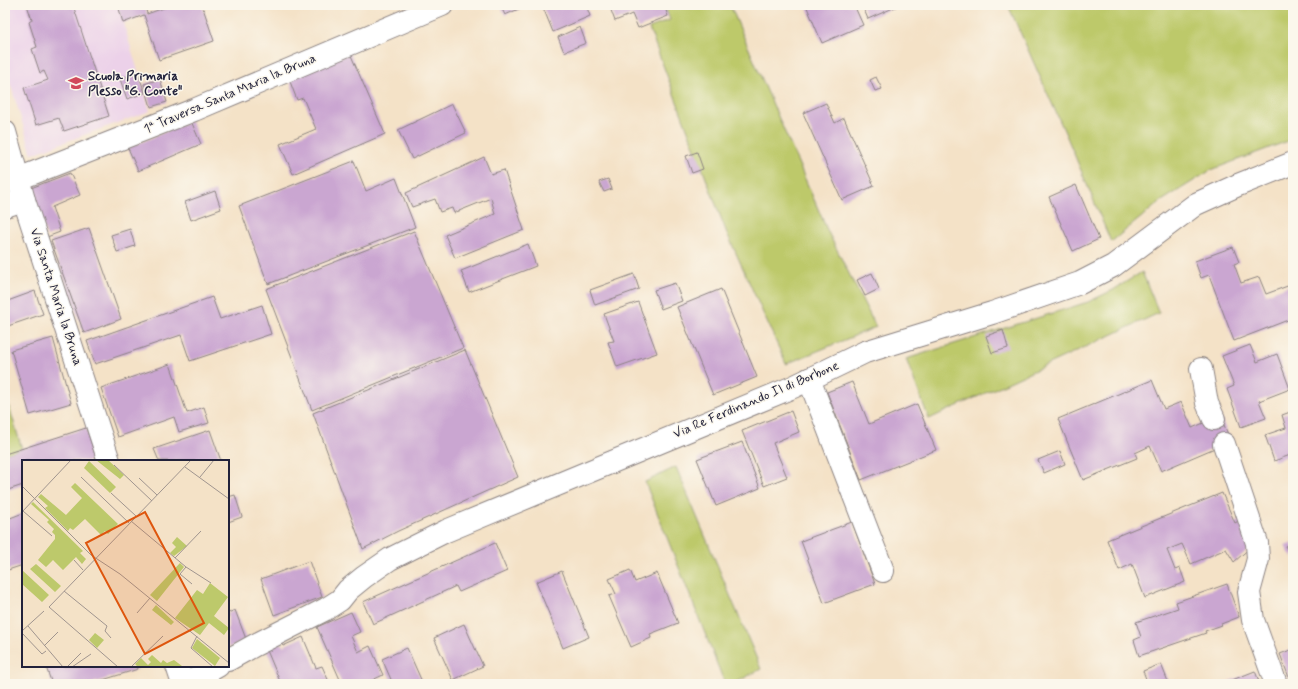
<svg xmlns="http://www.w3.org/2000/svg" width="1298" height="689" viewBox="0 0 1298 689" font-family="Mynerve,sans-serif">
<rect width="100%" height="100%" fill="#fbf7ec"/>
<filter id="ink" filterUnits="userSpaceOnUse"><feTurbulence type="fractalNoise" baseFrequency=".025" numOctaves="2"/><feDisplacementMap in="SourceGraphic" scale="8" xChannelSelector="R" yChannelSelector="G"/><feConvolveMatrix kernelMatrix="1 2 1 2 8 2 1 2 1" color-interpolation-filters="sRGB"/></filter>
<filter id="wash" filterUnits="userSpaceOnUse"><feTurbulence type="fractalNoise" baseFrequency=".012" numOctaves="4" result="noise"/><feDisplacementMap in="SourceGraphic" scale="16" xChannelSelector="R" yChannelSelector="G"/><feGaussianBlur stdDeviation="0.9" result="paint"/><feColorMatrix in="noise" values="0 0 0 0 0 0 0 0 0 0 0 0 0 0 0 0 0 1.4 0 .05"/><feComposite in="paint" operator="in"/></filter>
<g filter="url(#wash)">
<rect width="100%" height="100%" fill="#f4e2c7"/>
<!-- built -->
<path fill="#ecd1e9" d="M5 5H118L150 111 32 154 5 67Z"/>
<!-- green -->
<g fill="#bdc96b" stroke="#707653">
<path d="M664 5H730L828 232 876 327 786 364 726 231 649 28 670 20Z"/>
<path d="M1008 5H1293V139L1211 170 1160 202 1111 242 1067 137Z"/>
<path d="M1142 272 1159 313 929 419 906 359 1088 302 1113 290Z"/>
<path d="M5 393 22 449 5 454Z"/>
<path d="M676 467 761 669 733 684H725L645 482Z"/>
</g>
<g id="blocks">
<!-- building -->
<g fill="#caa6d1">
<path d="M27 5H73L109 116 64 131 59 118 36 125 24 88 48 80 44 71 40 73 32 49 37 47 29 22 32 20Z"/>
<path d="M118 5H145L147 14 172 5H202L214 41 159 60 144 15 123 23Z"/>
<path d="M500 5H528L505 15Z"/>
<path d="M542 5H586L590 16 553 32Z"/>
<path d="M609 5H664L668 16 638 28 632 14 615 21Z"/>
<path d="M806 5H854L863 25 822 43Z"/>
<path d="M862 5H900L868 19Z"/>
<path d="M580 27 586 43 564 52 558 37Z"/>
<path d="M350 53 385 134 293 174 280 144 316 129 303 98 297 100 289 79Z"/>
<path d="M138 73 145 93 127 99 120 79Z"/>
<path d="M876 77 882 89 875 91 870 80Z"/>
<path d="M160 79 167 102 151 107 144 84Z"/>
<path d="M826 103 835 123 844 118 874 186 842 200 803 113Z"/>
<path d="M452 104 466 133 412 159 398 130Z"/>
<path d="M191 121 201 144 138 171 128 148Z"/>
<path d="M697 152 703 169 692 173 686 156Z"/>
<path d="M484 157 491 174 504 170 524 230 455 258 445 235 495 214 491 198 454 213 452 208 440 212 435 199 412 207 406 193Z"/>
<path d="M354 161 366 191 396 178 415 227 268 284 239 206Z"/>
<path d="M70 173 80 195 52 207 60 232 47 237 31 188Z"/>
<path d="M608 179 612 189 604 192 599 182Z"/>
<path d="M1076 185 1099 239 1073 251 1049 197Z"/>
<path d="M215 191 221 209 191 220 185 202Z"/>
<path d="M89 228 121 319 84 333 51 241Z"/>
<path d="M130 229 135 246 117 252 111 235Z"/>
<path d="M414 231 463 348 312 410 266 289Z"/>
<path d="M528 244 536 266 469 292 461 271Z"/>
<path d="M1233 247 1239 262 1234 264 1241 283 1259 277 1266 294 1293 284V318L1234 341 1209 275 1201 278 1195 261Z"/>
<path d="M872 273 879 289 865 296 857 280Z"/>
<path d="M634 274 639 289 595 305 590 290Z"/>
<path d="M675 283 682 301 661 309 654 290Z"/>
<path d="M721 289 757 377 713 395 677 307Z"/>
<path d="M35 291 43 314 5 327V302Z"/>
<path d="M212 297 220 319 262 305 271 334 190 361 181 335 95 364 87 341Z"/>
<path d="M638 302 657 353 617 367 608 342 614 341 604 314Z"/>
<path d="M1003 330 1008 348 992 353 986 336Z"/>
<path d="M53 338 71 403 30 415 11 350Z"/>
<path d="M1250 345 1257 362 1277 354 1290 389 1259 401 1266 418 1241 427 1227 389 1234 386 1222 356Z"/>
<path d="M465 350 518 477 398 531 363 549 313 413Z"/>
<path d="M170 364 187 413 204 407 209 423 179 432 174 417 118 437 101 388Z"/>
<path d="M1152 380 1164 409 1181 402 1192 428 1220 416 1231 441 1161 471 1150 446 1135 453 1137 458 1083 480 1058 419Z"/>
<path d="M852 382 869 424 917 404 936 450 861 480 827 392Z"/>
<path d="M791 411 799 432 773 443 787 477 764 486 742 431Z"/>
<path d="M1293 411V454L1274 461 1265 435 1286 428 1282 415Z"/>
<path d="M86 428 97 461H23V485L5 491V454Z"/>
<path d="M210 430 221 461H159L154 449Z"/>
<path d="M742 442 760 488 716 506 697 459Z"/>
<path d="M1060 451 1065 464 1044 473 1038 460Z"/>
<path d="M1222 493 1235 523 1242 519 1252 546 1234 562 1226 549 1191 564 1182 544 1167 550 1175 570 1180 568 1185 582 1145 598 1132 564 1119 570 1107 540Z"/>
<path d="M235 495 242 517 228 522V497Z"/>
<path d="M23 513V565L5 571V520Z"/>
<path d="M852 522 875 584 824 603 801 541Z"/>
<path d="M495 543 507 571 459 592 456 586 373 624 363 602Z"/>
<path d="M1293 543V559L1285 546Z"/>
<path d="M309 561 322 597 274 615 261 579Z"/>
<path d="M630 570 635 582 657 573 678 623 650 634 651 638 631 647 609 596 616 594 609 579Z"/>
<path d="M562 571 589 637 563 648 536 582Z"/>
<path d="M1227 584 1239 617 1221 624 1222 625 1205 631 1206 633 1139 656 1134 640 1141 637 1136 622 1178 608 1176 602Z"/>
<path d="M235 610 246 639 228 648V613Z"/>
<path d="M351 612 360 632 351 636 358 652 370 646 383 675 364 684H342L317 627Z"/>
<path d="M464 624 483 666 453 680 434 638Z"/>
<path d="M303 637 316 668 322 666 330 684H281L266 648 280 642 283 646Z"/>
<path d="M407 648 423 684H393L382 659Z"/>
<path d="M1293 649V679L1290 680 1280 654Z"/>
<path d="M1161 664 1169 684H1148L1143 671Z"/>
<path d="M51 666H137L138 669 90 684H52L46 667Z"/>
<path d="M1255 671 1260 684H1222Z"/>
</g>
</g>
</g>
<g filter="url(#ink)">
<use href="#blocks" fill-opacity="0" stroke="#8b8281" stroke-width="1"/>
<g fill="none" stroke-linecap="round" stroke-linejoin="round">
<defs>
<g id="minor">
<path d="M5 132 24 200 109 461"/>
<path d="M18 179 194 110 442 5"/>
<path d="M5 206 24 200"/>
<path d="M1201 369 1207 403 1214 419"/>
<path d="M809 379 883 571"/>
<path d="M1224 444 1257 543 1258 559 1249 592 1253 620 1276 684"/>
<path d="M228 660 255 645 326 609 340 600 348 590 364 577 390 559 446 531 793 387 865 352 992 313 1080 283 1113 266 1196 204 1238 185 1293 163"/>
<path d="M177 666 183 684"/>
<path d="M186 684 218 666"/>
</g>
</defs>
<!-- minor casing -->
<use href="#minor" stroke="#8b8281" stroke-width="24"/>
<!-- minor -->
<use href="#minor" stroke="#fff" stroke-width="22"/>
</g>
</g>
<!-- icons -->
<defs>
<symbol id="school-bare" viewBox="-9 -9 18 18"><path d="M0-5L7-2L0 1L-7-2ZM-4 1L0 2.5L4 1V4Q0 6-4 4Z" fill="#d1495b" stroke="#fbf7ec" stroke-width="2.5" paint-order="stroke"/></symbol>
</defs>
<g fill-rule="evenodd">
<use href="#school-bare" x="65" y="72" width="22" height="22"/>
</g>
<g text-anchor="middle" dominant-baseline="central" stroke-width="3" stroke-linejoin="round" paint-order="stroke">
<!-- poi labels -->
<g font-size="13" font-weight="bold" fill="#22223b" stroke="#fbf7ec" text-anchor="start">
<text x="88" y="76">Scuola Primaria<tspan x="88" dy="15">Plesso "G. Conte"</tspan></text>
</g>
<!-- street labels -->
<g font-size="13" fill="#22223b" stroke="#fbf7ec">
<text transform="translate(230 94) rotate(-23)">1ª Traversa Santa Maria la Bruna</text>
<text transform="translate(56 297) rotate(72)">Via Santa Maria la Bruna</text>
<text transform="translate(756 400) rotate(-23)">Via Re Ferdinando II di Borbone</text>
</g>
</g>
<!-- overview -->
<g transform="translate(22 460)">
<rect width="207" height="207" fill="#f4e2c7"/>
<path d="M74 0H86L102 15 98 19ZM67 1 94 27 88 33 62 8ZM53 23 96 64 86 74 83 71 79 75 63 59 51 70 48 68 46 71 23 48 26 46 16 37 19 34 44 55 60 38 49 27ZM11 42 61 91 58 93 64 99 60 104 54 97 41 110 31 100 24 107 16 100 33 79V75L30 72 32 69 25 62 27 60 9 44ZM155 77 165 86 152 96 148 93 154 87 150 83ZM158 103 162 107 135 141 128 135ZM14 104 39 126 33 132 8 109ZM0 110 27 135 20 142 0 124ZM188 123 206 137 192 156 207 168 202 175 187 163 178 175 153 158 175 130 181 134ZM134 145 152 162 149 165 130 150ZM73 173 82 180 75 188 67 180ZM175 179 198 198 193 206 170 188ZM130 195 139 203 141 200 145 203 152 200 160 206 116 207 113 204 119 198 126 205 129 202 126 199Z" fill="#bdc96b"/>
<path fill="none" stroke="#a0958f" stroke-width="1" d="M92 5 130 41M163 7 207 39M59 17 107 63M178 17 192 0M117 18 135 35M0 26 69 95 98 114 207 203M89 33 114 56M1 51 30 76M0 52 49 0M109 61 164 107 189 123M153 98 179 71M52 100 61 110M164 107 158 114 170 124M42 131 85 166 83 171 89 178M115 153 128 138M6 166 41 207M0 171 22 151M0 173 20 194 24 191M175 176 169 188 191 207M22 186 36 172M45 207 59 193M50 207 69 194M96 207 27 147 169 0M109 207 141 176"/>
<path fill="#de560e" fill-opacity="0.15" stroke="#de560e" stroke-width="2" d="M123 52 182 163 123 194 64 83Z"/>
<rect width="207" height="207" fill="none" stroke="#22223b" stroke-width="2"/>
</g>
<!-- margin -->
<rect width="1298" height="689" fill="none" stroke="#fbf7ec" stroke-width="20"/>
</svg>
